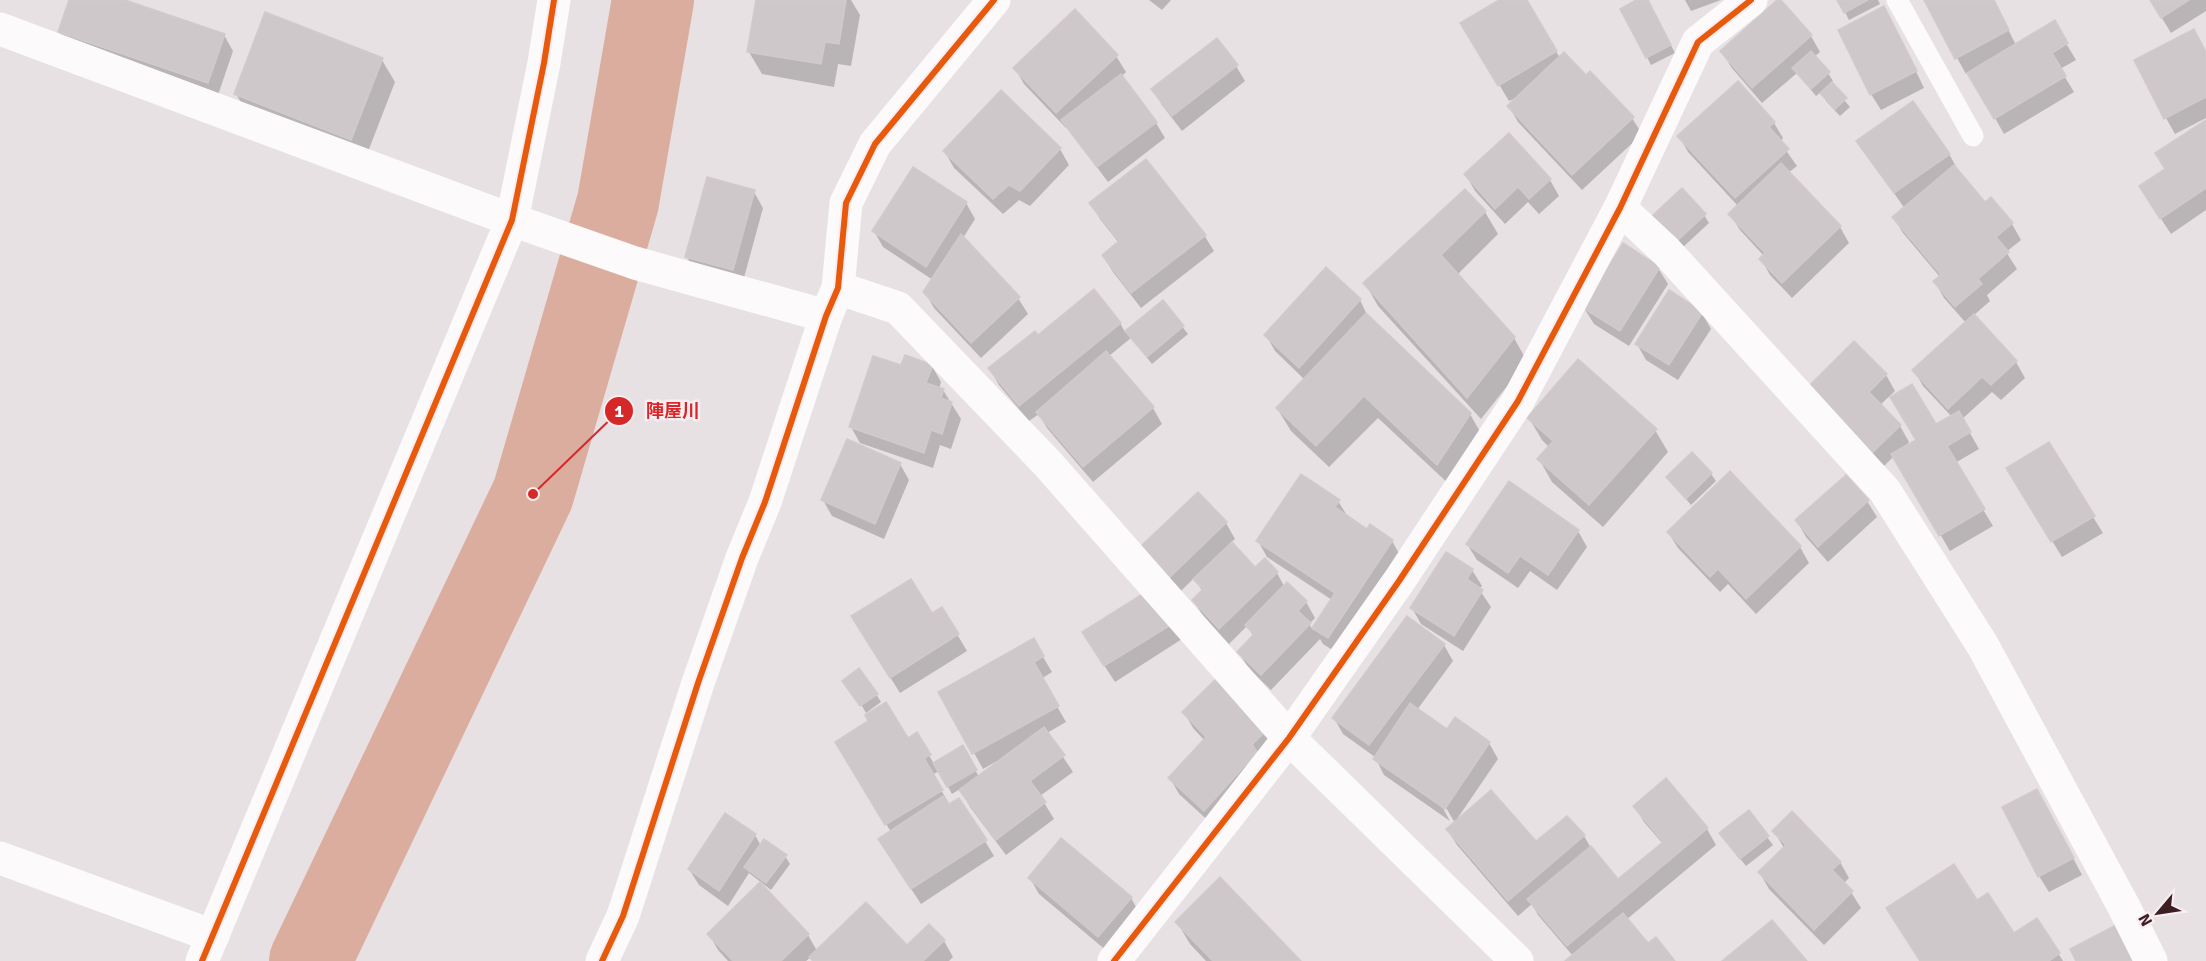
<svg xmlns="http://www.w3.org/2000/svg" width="2206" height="961" viewBox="0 0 2206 961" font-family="Signika,'Noto Sans JP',sans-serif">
<rect width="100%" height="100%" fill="#e8e1e3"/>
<!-- shadow -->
<g fill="#0003">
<path d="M70 0H120L224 35 233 51 217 98 69 48 59 32Z"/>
<path d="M757 0H851L860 15 851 66 838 64 834 87 762 74 749 52Z"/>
<path d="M1149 0H1171L1162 10Z"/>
<path d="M1502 0H1525L1560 58 1586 77 1632 118 1642 134 1582 190 1518 122 1509 106 1518 97 1509 101 1462 23Z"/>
<path d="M1639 0H1647L1675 53 1651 65 1622 9Z"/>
<path d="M1685 0H1721L1691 11Z"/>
<path d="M1779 0 1811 36 1820 52 1814 57 1828 73 1833 81 1830 83 1850 107 1840 116 1826 101 1821 92 1816 96 1797 73 1762 103 1731 67 1722 51Z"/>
<path d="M1839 0H1878L1880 4 1849 20Z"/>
<path d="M1925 0H1993L2016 45 2054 23 2076 60 2060 69 2074 92 2004 134 1969 72 1966 74Z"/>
<path d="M2151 0H2206V11L2171 33Z"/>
<path d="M1893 24 1924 88 1881 110 1871 94Z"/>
<path d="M2206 53V118L2175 134 2166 118Z"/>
<path d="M1116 56 1126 72 1121 77 1156 123 1165 138 1108 182 1067 127 1066 128 1024 84 1015 68Z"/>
<path d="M382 60 395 82 364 162 249 116 236 94Z"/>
<path d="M1236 66 1245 81 1182 131 1162 105 1153 89Z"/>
<path d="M1001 93 1060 149 1069 165 1030 206 1019 200 1003 214 954 168 945 152Z"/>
<path d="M2206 121V210L2171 234 2150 202 2167 170Z"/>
<path d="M1774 123 1783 138 1780 142 1797 166 1788 173 1840 227 1849 243 1792 298 1770 275 1761 259 1764 256 1740 230 1730 214 1738 206 1688 152 1679 136Z"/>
<path d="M1509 135 1550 180 1559 196 1539 214 1528 202 1505 224 1475 191 1466 175Z"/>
<path d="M1858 141 1949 154 1958 170 1985 204 2012 224 2021 240 2006 252 2017 269 1987 295 1990 301 1973 316 2016 362 2025 378 2001 400 1992 392 1962 419 1979 449 1955 463 1993 526 1950 551 1894 456 1881 469 1817 405 1886 375 1895 391 1880 405 1900 426 1909 442 1903 449 1952 417 1923 386 1914 370 1966 323 1944 298 1935 282 1940 277 1903 233 1894 218 1905 209Z"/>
<path d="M754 192 763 208 742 285 696 273 687 257Z"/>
<path d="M966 203 975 219 963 238 1018 298 1028 314 981 358 934 308 925 292 933 280 883 247 874 231Z"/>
<path d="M1091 203 1204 235 1214 251 1141 308 1113 272 1103 256 1119 243 1100 219Z"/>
<path d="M1485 212 1498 234 1457 275 1514 338 1527 361 1481 419 1378 306 1365 283Z"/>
<path d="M1704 215 1709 223 1681 249 1658 224Z"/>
<path d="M1658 268 1668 284 1629 346 1594 324 1584 308Z"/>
<path d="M1360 300 1368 317 1470 414 1483 437 1451 486 1378 418 1329 467 1291 431 1277 408 1305 380 1275 351 1266 335Z"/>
<path d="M1163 302 1188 334 1152 364 1131 338 1109 356 1153 408 1162 424 1093 482 1047 428 1039 414 1029 421 999 385 990 369 1038 337 1120 323 1125 332Z"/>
<path d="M1702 313 1711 329 1678 380 1646 360 1637 344Z"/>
<path d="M932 366 941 382 939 389 943 390 961 419 951 449 940 445 933 468 860 443 851 427 902 367Z"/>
<path d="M1529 418 1655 430 1668 452 1603 527 1552 482 1539 459 1549 447 1542 440Z"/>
<path d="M900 464 909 480 884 539 832 516 823 500Z"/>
<path d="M1730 473 1800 547 1809 563 1756 614 1728 584 1720 592 1678 548 1668 532Z"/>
<path d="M1711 474 1716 481 1691 505 1668 477Z"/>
<path d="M2017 484 2093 517 2103 533 2062 557Z"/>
<path d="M1338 501 1348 517 1368 532 1392 541 1401 557 1337 653 1323 644 1320 639 1271 690 1248 668 1239 652 1254 637 1247 626 1229 644 1203 616 1194 601 1203 592 1194 578 1179 593 1151 564 1226 523 1235 539 1230 543 1255 570 1265 560 1277 573 1284 586 1306 602 1315 618 1309 624 1313 630 1332 600 1267 557 1258 541Z"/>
<path d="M1867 501 1877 517 1828 562 1806 537 1797 521Z"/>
<path d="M1578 531 1587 547 1557 590 1530 571 1518 588 1477 560 1467 544Z"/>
<path d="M1447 554 1472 570 1482 586 1479 589 1491 607 1463 651 1421 624 1412 608Z"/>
<path d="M1151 590 1182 639 1115 682 1093 648Z"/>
<path d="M942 609 967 651 900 693 862 632 932 615Z"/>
<path d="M1033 640 1052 672 1041 679 1066 722 1047 733 1073 772 1040 796 1054 819 1006 855 970 807 960 789 952 794 939 771 932 775 950 805 985 841 994 856 921 904 889 855 891 832 846 758 908 740 917 735 934 764 963 747 979 777 998 763 997 761 983 769 940 692Z"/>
<path d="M1444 645 1453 661 1417 710 1447 731 1489 743 1498 759 1457 819 1536 843 1567 818 1584 836 1591 848 1618 881 1663 844 1644 822 1635 806 1707 829 1716 845 1626 920 1648 946 1673 961H1567L1573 956 1538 915 1532 904 1518 916 1457 845 1447 829 1455 823 1442 801 1440 803 1450 821 1384 775 1375 757 1343 734 1334 718Z"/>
<path d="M876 694 881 702 866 713 858 699Z"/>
<path d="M1184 712 1265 732 1274 748 1214 826 1179 794 1170 778 1205 741 1193 728Z"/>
<path d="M2046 807 2082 875 2049 892 2039 876Z"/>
<path d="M1748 812 1773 845 1746 866 1726 841Z"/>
<path d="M1774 831 1840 862 1849 878 1843 884 1851 892 1861 908 1824 945 1769 889 1760 873 1784 848Z"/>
<path d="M755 835 761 846 785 856 790 864 771 890 749 873 728 906 699 885 689 869Z"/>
<path d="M1030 878 1131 898 1140 914 1108 952 1039 894Z"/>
<path d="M1977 902 2014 935 2037 920 2063 961H1920L1888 909Z"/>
<path d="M1177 922 1299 961H1206L1190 944Z"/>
<path d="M709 934 808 935 817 951 907 947 944 941 953 957 949 961H813L811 957 806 961H728L718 950Z"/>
</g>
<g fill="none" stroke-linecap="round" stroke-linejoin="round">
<!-- river -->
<path stroke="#dbad9e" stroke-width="82" d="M310 961 533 494 618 202 653 0"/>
</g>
<!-- building -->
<g fill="#cfc8ca" stroke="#d1cacc" stroke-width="1.5">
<path d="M69 0H125L225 34 208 83 58 32Z"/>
<path d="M756 0H846L839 44 825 42 821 64 747 52Z"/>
<path d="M1499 0H1527L1557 51 1498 86 1460 23Z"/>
<path d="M1636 0H1648L1671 45 1646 58 1620 9Z"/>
<path d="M1777 0H1781L1812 35 1752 88 1720 51Z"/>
<path d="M1837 0H1868L1844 13Z"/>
<path d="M1924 0H1994L2009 30 1955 59Z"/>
<path d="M2150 0H2189L2161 18Z"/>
<path d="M1884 6 1917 71 1870 95 1838 30Z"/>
<path d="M1075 9 1118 55 1056 113 1013 68Z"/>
<path d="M265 12 383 58 351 140 234 94Z"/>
<path d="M2055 20 2068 43 2052 53 2066 76 1994 119 1967 73Z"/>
<path d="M2194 29 2206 52V97L2164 119 2134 60Z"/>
<path d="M1217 38 1238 65 1172 116 1151 89Z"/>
<path d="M1811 51 1830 72 1811 89 1792 68Z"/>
<path d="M1564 52 1586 75 1590 71 1634 117 1572 175 1507 106Z"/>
<path d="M1121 74 1157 122 1097 167 1061 120Z"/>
<path d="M1738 81 1775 122 1769 127 1789 149 1735 198 1677 136Z"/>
<path d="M1832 82 1847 98 1835 109 1820 93Z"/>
<path d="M1001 90 1061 148 1020 191 1009 185 993 199 943 151Z"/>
<path d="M1913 101 1950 154 1894 193 1856 141Z"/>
<path d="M2206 120V188L2160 219 2139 186 2165 169 2155 153Z"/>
<path d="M1509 133 1551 179 1529 199 1518 187 1495 209 1464 174Z"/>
<path d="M1146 159 1206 235 1131 293 1102 255 1119 241 1089 203Z"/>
<path d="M1781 163 1841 226 1782 283 1759 259 1765 253 1728 214Z"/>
<path d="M1954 165 1985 202 1991 197 2013 223 1996 237 2009 252 1978 279 1982 284 1955 307 1933 281 1941 275 1892 217Z"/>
<path d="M913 167 967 202 926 267 872 231Z"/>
<path d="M707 177 755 190 733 270 685 257Z"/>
<path d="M1682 188 1706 214 1676 242 1652 216Z"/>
<path d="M1465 189 1486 211 1441 255 1515 337 1467 398 1363 283Z"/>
<path d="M961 234 1020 297 971 343 923 292Z"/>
<path d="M1623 243 1660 267 1620 331 1583 308Z"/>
<path d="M1326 267 1361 299 1299 368 1264 335Z"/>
<path d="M1094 289 1121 323 1019 406 988 368 1035 331 1038 335Z"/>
<path d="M1669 290 1703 312 1669 365 1635 344Z"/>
<path d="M1163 300 1184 326 1147 357 1125 331Z"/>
<path d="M1366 313 1471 413 1437 465 1364 396 1316 446 1276 408Z"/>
<path d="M1974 314 2017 361 1991 385 1982 377 1948 409 1912 370Z"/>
<path d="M1854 341 1887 374 1869 392 1901 425 1871 454 1806 389Z"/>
<path d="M1106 351 1154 407 1083 467 1036 412Z"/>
<path d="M905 355 933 365 926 383 944 389 941 398 952 402 942 434 931 430 924 453 849 427 873 356 901 365Z"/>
<path d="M1578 359 1657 429 1589 505 1537 459 1553 441 1527 418Z"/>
<path d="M1912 384 1936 424 1959 411 1971 432 1947 446 1985 509 1939 536 1891 454 1916 440 1890 397Z"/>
<path d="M847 439 901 463 875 524 821 500Z"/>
<path d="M2049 442 2095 516 2051 542 2006 468Z"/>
<path d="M1692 452 1712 473 1686 499 1666 477Z"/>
<path d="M1730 471 1801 546 1746 599 1718 569 1710 577 1667 532Z"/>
<path d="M1301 474 1340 500 1335 507 1367 529 1370 524 1393 540 1328 638 1312 628 1335 593 1256 541Z"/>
<path d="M1846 475 1869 500 1818 547 1795 520Z"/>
<path d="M1509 481 1579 530 1548 575 1520 556 1508 573 1466 544Z"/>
<path d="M1198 492 1227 522 1169 578 1140 547Z"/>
<path d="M1232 542 1255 567 1265 558 1278 572 1219 629 1192 600 1203 589 1193 579Z"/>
<path d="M1446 552 1473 569 1467 579 1483 590 1454 636 1410 608Z"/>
<path d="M911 579 932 613 942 607 959 634 890 678 851 616Z"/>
<path d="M1287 582 1307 601 1298 611 1311 623 1261 675 1237 652 1254 634 1245 625Z"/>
<path d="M1152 588 1174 623 1104 666 1082 632Z"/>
<path d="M1407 616 1445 644 1369 745 1332 718Z"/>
<path d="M1034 638 1044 656 1034 662 1059 706 972 754 938 692Z"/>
<path d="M859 668 878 694 860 706 842 681Z"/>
<path d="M1216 679 1266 731 1232 764 1182 712Z"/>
<path d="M886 702 908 738 917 732 931 755 924 758 943 790 885 825 835 742 868 721 865 715Z"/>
<path d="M1410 703 1447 729 1455 717 1490 742 1445 809 1373 759Z"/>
<path d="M1044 727 1065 755 1030 781 1046 802 996 840 959 790Z"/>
<path d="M1206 737 1232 764 1252 744 1257 752 1204 811 1168 778Z"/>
<path d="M963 745 977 770 947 787 933 763Z"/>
<path d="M1666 778 1708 828 1567 946 1527 899 1591 846 1618 879 1663 842 1633 806Z"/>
<path d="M2037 789 2074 858 2038 877 2002 807Z"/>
<path d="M1491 790 1536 841 1567 816 1585 835 1508 901 1446 829Z"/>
<path d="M943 796 949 804 959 798 987 840 911 889 878 839Z"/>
<path d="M1749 810 1769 836 1740 859 1719 833Z"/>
<path d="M1792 811 1841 862 1832 870 1853 891 1814 930 1758 872 1786 845 1772 831Z"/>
<path d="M725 813 756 834 719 891 688 869Z"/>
<path d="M1061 838 1132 897 1098 937 1028 878Z"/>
<path d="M764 839 787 855 766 883 744 867Z"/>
<path d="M1954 864 1977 900 1988 893 2014 933 2037 918 2060 953 2049 961H1920L1886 908Z"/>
<path d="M1220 877 1301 961H1213L1175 922Z"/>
<path d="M760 882 809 934 781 961H733L707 934Z"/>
<path d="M866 902 907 945 929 924 945 940 923 961H813L809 957Z"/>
<path d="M1623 913 1648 943 1656 937 1675 961H1565Z"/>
<path d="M1772 920 1807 961H1722Z"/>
<path d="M2118 924 2137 961H2076L2070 949Z"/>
</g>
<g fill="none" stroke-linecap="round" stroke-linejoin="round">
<!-- service -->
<path stroke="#fcfafb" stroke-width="21" d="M1897 0 1973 136"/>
<!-- minor -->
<g stroke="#fcfafb" stroke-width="33">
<path d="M0 29 512 220 635 263 826 316"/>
<path d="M1620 208 1666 251 1885 491 1983 646 2124 907 2151 961"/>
<path d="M838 288 898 308 1048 464 1289 738 1517 961"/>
<path d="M0 858 213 936"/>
<path d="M202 961 512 220 544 63 554 0"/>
<path d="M602 961 623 916 698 683 742 558 765 502 826 316 838 288 846 203 875 144 994 0"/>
<path d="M1114 961 1289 738 1399 581 1518 401 1620 208 1698 42 1751 0"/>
</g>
<defs>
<g id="cycleway">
<path d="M202 961 512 220 544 63 554 0"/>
<path d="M602 961 623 916 698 683 742 558 765 502 826 316 838 288 846 203 875 144 994 0"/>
<path d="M1114 961 1289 738 1399 581 1518 401 1620 208 1698 42 1751 0"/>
</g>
</defs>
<!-- cycleway casing -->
<use href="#cycleway" stroke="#f8eef2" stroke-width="10"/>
<!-- cycleway -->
<use href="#cycleway" stroke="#e8590c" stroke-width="6"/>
</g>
<!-- callouts -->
<path fill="none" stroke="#d62828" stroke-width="2" d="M533 494L619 411"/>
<g fill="#d62828" stroke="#f8eef2" stroke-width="2">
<circle cx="533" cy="494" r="6"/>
<circle cx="619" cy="411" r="15"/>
</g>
<g font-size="18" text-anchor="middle" font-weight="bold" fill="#fff">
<text x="619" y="417">1</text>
</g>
<g font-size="18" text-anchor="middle" font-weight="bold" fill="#d62828" stroke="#f8eef2" stroke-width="5" stroke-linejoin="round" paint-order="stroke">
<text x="673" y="417">陣屋川</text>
</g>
<!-- north arrow -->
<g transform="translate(2158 913) rotate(241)" stroke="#f8eef2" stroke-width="4.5" paint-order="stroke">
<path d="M0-4.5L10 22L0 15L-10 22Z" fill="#3c1e23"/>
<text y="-9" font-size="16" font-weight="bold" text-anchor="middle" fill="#3c1e23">N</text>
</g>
</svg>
